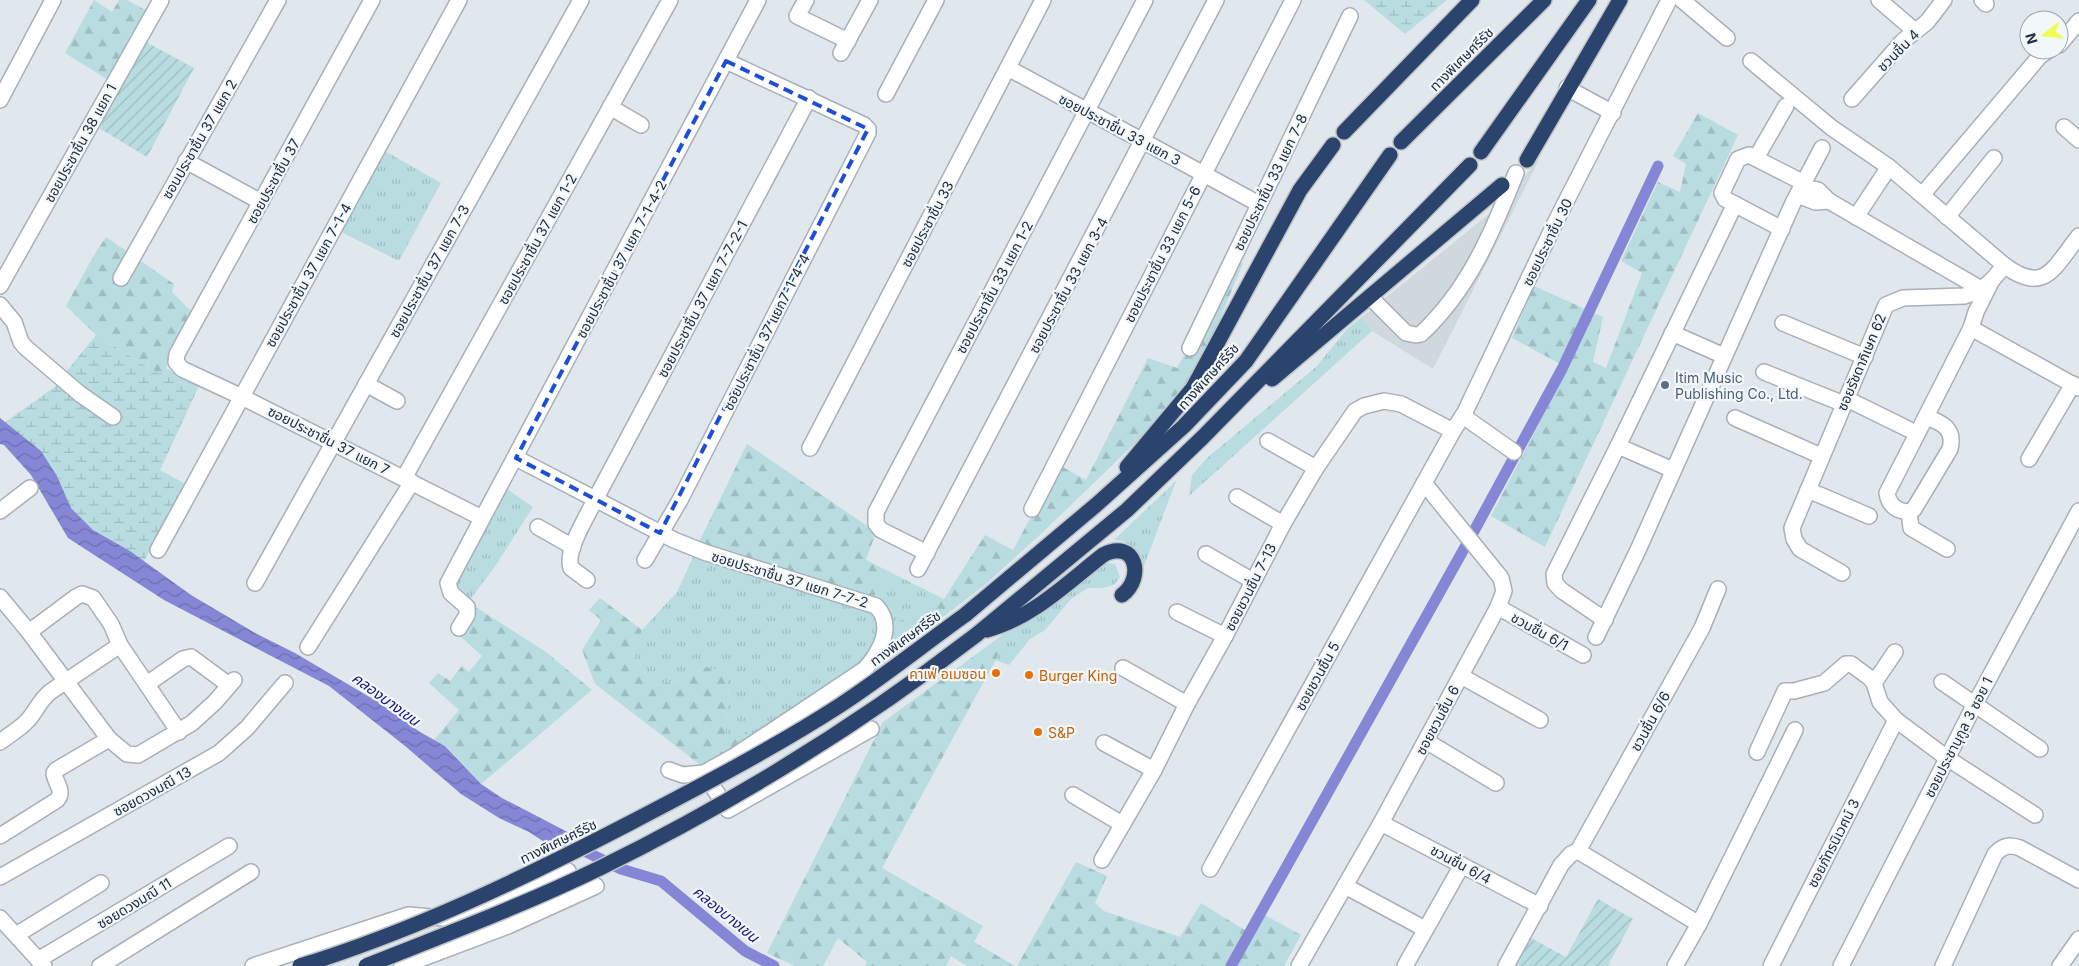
<svg xmlns="http://www.w3.org/2000/svg" width="2079" height="966" viewBox="0 0 2079 966" font-family="Inter,'Noto Sans Thai',sans-serif">
<defs>
<pattern id="grass-tufts" width="24" height="20" patternUnits="userSpaceOnUse" patternTransform="scale(1.25)"><rect width="24" height="20" fill="#b8dcdf"/><path d="M3 7l-1-3M5 7V3M7 7l1-3M15 17l-1-3M17 17v-4M19 17l1-3" fill="none" stroke="#9ebdc0"/></pattern>
<pattern id="forest-firs" width="22" height="20" patternUnits="userSpaceOnUse" patternTransform="scale(1.25)"><rect width="22" height="20" fill="#b8dcdf"/><path d="M5 1l3.5 6h-7zM16 11l3.5 6h-7z" fill="#9ebdc0"/></pattern>
<pattern id="wetland-marsh" width="20" height="14" patternUnits="userSpaceOnUse" patternTransform="scale(1.25)"><rect width="20" height="14" fill="#b8dcdf"/><path d="M1 5h8M5 5V1M11 12h8M15 12V8" fill="none" stroke="#9ebdc0"/></pattern>
<pattern id="garden-furrows" width="10" height="10" patternUnits="userSpaceOnUse" patternTransform="scale(1.25)"><rect width="10" height="10" fill="#b8dcdf"/><path d="M-1 1l2-2M0 10L10 0M9 11l2-2" fill="none" stroke="#9ebdc0"/></pattern>
<pattern id="water-waves" width="16" height="10" patternUnits="userSpaceOnUse" patternTransform="scale(1.25)"><rect width="16" height="10" fill="#8587d6"/><path d="M0 5q4-4 8 0t8 0" fill="none" stroke="#6c6faf"/></pattern>
</defs>
<rect width="100%" height="100%" fill="#e1e8ed"/>
<!-- built -->
<path fill="#cfd8dd" d="M1540 158 1433 369 1372 331 1362 317 1495 209Z"/>
<!-- grass -->
<g fill="url(#grass-tufts)">
<path d="M383 150 441 183 399 261 339 231Z"/>
<path d="M1362 317 1372 331 1189 496 1192 475 1207 458 1316 367 1347 329Z"/>
<path d="M1176 481 1141 574 1135 548 1123 541 1114 540Z"/>
<path d="M507 489 533 507 496 565 469 601 452 587Z"/>
<path d="M693 557 877 614 880 627 870 658 749 739 727 737 725 729 729 687 704 667 681 680 657 685 646 675 633 651 642 630 677 592Z"/>
<path d="M1099 562 1115 564 1120 577 1114 585 1102 588H1088L1071 599 1045 630 1030 639 1009 665 995 660 1005 642 989 645Z"/>
<path d="M888 571 944 599 915 615 892 624 890 611 874 596Z"/>
</g>
<!-- forest -->
<g fill="url(#forest-firs)">
<path d="M94 0 112 12 119 0H127L149 12 110 81 65 53Z"/>
<path d="M1698 113 1738 135 1545 547 1491 516 1568 368 1512 338 1534 286 1603 317 1593 362 1606 368 1642 273 1621 261 1658 182 1680 192 1686 164 1673 156Z"/>
<path d="M106 237 174 284 172 292 194 314 166 368 159 374 96 335 66 306 94 255Z"/>
<path d="M1237 259 1243 263 1208 348 1180 394 1158 421 1043 532 987 583 925 631 884 659 892 624 915 615 944 599 985 535 1013 550 1059 465 1086 480 1148 358 1177 368Z"/>
<path d="M747 444 876 532 866 560 888 571 874 596 698 544Z"/>
<path d="M600 598 642 630 633 652 646 675 657 685 681 680 704 667 725 671 729 687 725 729 727 737 747 732 749 739 703 767 595 684 582 650 601 620 589 610Z"/>
<path d="M474 606 546 652 592 690 481 784 446 746 434 740 459 710 429 683 438 673 450 681 462 666 469 672 482 656 459 635Z"/>
<path d="M1006 641 882 868 983 926 974 942 1015 966H967L951 956 946 966H865L867 962 838 938 823 966H795L767 953 883 722 989 645Z"/>
<path d="M1076 862 1107 876 1095 903 1104 911 1180 937 1201 903 1248 932 1256 910 1301 935 1284 966H1017Z"/>
</g>
<!-- wetland -->
<g fill="url(#wetland-marsh)">
<path d="M1364 0H1447L1405 34Z"/>
<path d="M96 335 159 374 166 368 199 386 160 470 187 485 144 561 93 530 71 508 57 476 4 423 59 384 110 424 118 415 80 387 66 372Z"/>
</g>
<!-- garden -->
<g fill="url(#garden-furrows)">
<path d="M146 42 194 68 147 157 99 128Z"/>
<path d="M1598 899 1633 919 1608 966H1514L1529 937 1566 957Z"/>
</g>
<!-- water -->
<path fill="url(#water-waves)" d="M0 418 41 451 57 476 71 508 93 530 130 551 191 595 257 634 295 653 378 702 420 732 445 746 481 784 502 798 579 838 555 849 529 832 499 818 461 794 405 746 329 686 164 600 68 538 31 475 4 445 0 444Z"/>
<g fill="none" stroke-linecap="round" stroke-linejoin="round">
<!-- canal -->
<g stroke="#8587d6" stroke-width="11">
<path d="M1474 531 1562 369 1658 166"/>
<path d="M556 837 621 869 661 881 745 951 774 966"/>
<path d="M1231 966 1465 547"/>
</g>
<defs>
<g id="minor">
<path d="M372 0 177 354 176 362 182 369 242 397 482 518"/>
<path d="M806 0 797 16 848 41"/>
<path d="M1682 0 1727 38"/>
<path d="M1879 0 1915 31"/>
<path d="M1982 0 1986 4"/>
<path d="M2059 45 2079 21"/>
<path d="M841 53 870 0"/>
<path d="M1751 61 1832 128 1889 167 2004 265"/>
<path d="M1008 68 1259 204"/>
<path d="M1567 88 1613 113"/>
<path d="M886 94 936 0"/>
<path d="M1852 99 1903 41 1927 22 1944 0"/>
<path d="M0 100 53 0"/>
<path d="M610 107 641 125"/>
<path d="M2064 127 2079 140"/>
<path d="M1756 158 1786 106"/>
<path d="M186 161 261 202"/>
<path d="M1802 187 1818 190 1829 201 1981 289"/>
<path d="M1798 195 1815 202 1829 201"/>
<path d="M1922 195 2040 56 2049 50"/>
<path d="M1856 217 1889 167"/>
<path d="M1947 217 1994 158"/>
<path d="M1782 229 1725 199 1722 193 1738 159 1749 155 1804 183"/>
<path d="M121 278 278 0"/>
<path d="M0 286 161 0"/>
<path d="M1370 297 1406 333 1416 335 1421 334C1469 289 1492 233 1516 173"/>
<path d="M0 305 14 322 21 342 25 347 80 394 113 417"/>
<path d="M1783 323 1865 357"/>
<path d="M1971 328 2079 388"/>
<path d="M1672 333 1724 356"/>
<path d="M1190 348 1350 16"/>
<path d="M1764 372 1844 404"/>
<path d="M366 384 397 401"/>
<path d="M1847 399 1908 429"/>
<path d="M1463 416 1514 452"/>
<path d="M1735 418 1821 456"/>
<path d="M1268 441 1316 468"/>
<path d="M1618 446 1673 470"/>
<path d="M810 448 1043 0"/>
<path d="M516 458 674 540 704 552 876 606C895 626 880 652 865 669L736 755 704 773 683 775 669 770"/>
<path d="M2029 459 2073 384"/>
<path d="M404 478 670 0"/>
<path d="M1808 490 1869 516"/>
<path d="M1237 497 1283 524"/>
<path d="M1032 509 1293 0"/>
<path d="M0 511 30 488"/>
<path d="M1909 512 1914 509 1950 449C1955 429 1943 423 1926 417"/>
<path d="M538 527 573 547"/>
<path d="M1947 549 1911 528 1909 512C1896 511 1889 505 1887 493L1971 328 1976 312 1991 282"/>
<path d="M158 550 459 0"/>
<path d="M927 553 881 530 876 524V512L1145 0"/>
<path d="M1206 554 1253 581"/>
<path d="M645 560 680 500 868 133V129L864 125 726 61"/>
<path d="M918 569 1216 0"/>
<path d="M1842 573 1800 549 1794 539 1792 528 1886 305 1903 298 1964 296C1983 291 1994 280 2004 265 2045 296 2054 267 2079 236"/>
<path d="M587 580 571 568C565 550 587 517 595 500L809 98"/>
<path d="M255 583 581 0"/>
<path d="M0 597 29 632 109 739 127 754 138 755 192 723 215 702 234 680"/>
<path d="M1498 607 1583 655"/>
<path d="M1177 612 1225 636"/>
<path d="M1605 620 1561 590 1555 583 1554 574 1618 446 1735 204"/>
<path d="M459 628 467 615V607L451 593 448 583 758 0"/>
<path d="M29 632 76 597 82 594 93 598 111 624 120 645 179 732"/>
<path d="M1596 637 1638 550 1793 203 1822 148"/>
<path d="M308 647 412 482"/>
<path d="M1123 668 1187 704"/>
<path d="M1461 676 1540 720"/>
<path d="M1942 682 2040 749"/>
<path d="M1874 683 1895 652"/>
<path d="M147 684 183 659 191 657 229 685"/>
<path d="M1426 741 1496 783"/>
<path d="M0 742C9 735 20 729 28 720 36 711 40 700 50 692L120 645"/>
<path d="M1104 743 1154 770"/>
<path d="M1757 752 1785 691H1794L1824 683 1846 664H1851L1870 678 1874 683 1880 702 1896 720 1947 758 2035 815"/>
<path d="M704 773 728 810 871 729"/>
<path d="M1073 795 1122 824"/>
<path d="M1381 823 1540 906"/>
<path d="M0 836 57 800C65 791 55 783 54 773L56 770 109 739"/>
<path d="M1578 851 1702 628 1718 589"/>
<path d="M1578 851 1699 924"/>
<path d="M1102 860 1154 770 1187 704 1225 636 1283 524 1316 468 1355 411 1364 406 1384 401 1401 404 1453 431"/>
<path d="M1210 869 1453 431 1465 412 1556 221 1669 0"/>
<path d="M0 877 219 753 247 728 285 683"/>
<path d="M1345 886 1425 929"/>
<path d="M0 918 44 966"/>
<path d="M16 935 101 883"/>
<path d="M38 960 229 846"/>
<path d="M100 966 251 872"/>
<path d="M253 966 408 915 443 918 484 905 568 871"/>
<path d="M402 966 508 926 596 886"/>
<path d="M1299 966 1381 823 1498 607 1504 591 1501 578 1424 483"/>
<path d="M1405 966 1462 865"/>
<path d="M1506 966 1561 865 1571 854 1578 851"/>
<path d="M1675 966 1699 924 1795 730"/>
<path d="M1771 966 1896 720"/>
<path d="M1841 966 1975 704 2079 511"/>
<path d="M1943 966 1995 854C2003 846 2009 844 2020 848L2079 880"/>
<path d="M2060 966 2079 939"/>
</g>
<g id="highway">
<path d="M1344 132 1472 0"/>
<path d="M1401 142 1544 0"/>
<path d="M1481 152 1589 0"/>
<path d="M1527 160 1620 0"/>
<path d="M1272 379 1502 185"/>
<path d="M1127 467 1193 388 1300 190 1333 145"/>
<path d="M965 615 1096 505 1184 426 1246 361 1390 155"/>
<path d="M987 630C1032 618 1067 583 1103 555 1136 538 1145 578 1122 595"/>
<path d="M976 635 1127 510 1203 437 1470 165"/>
</g>
</defs>
<!-- minor casing -->
<use href="#minor" stroke="#a7b0b9" stroke-width="18"/>
<!-- highway casing -->
<use href="#highway" stroke="#c1c4c9" stroke-width="18"/>
<!-- minor -->
<use href="#minor" stroke="#fff" stroke-width="15"/>
<!-- highway -->
<use href="#highway" stroke="#2a446d" stroke-width="15"/>
<defs>
<g id="highway-bridge">
<path d="M300 966C414 931 524 878 630 823 701 786 772 749 839 706 882 678 923 645 965 615"/>
<path d="M366 966C444 935 524 905 600 868 732 803 859 725 976 635"/>
</g>
</defs>
<!-- highway-bridge casing -->
<use href="#highway-bridge" stroke="#c1c4c9" stroke-width="18" stroke-linecap="butt"/>
<!-- highway-bridge -->
<use href="#highway-bridge" stroke="#2a446d" stroke-width="15"/>
</g>
<!-- marked area -->
<path fill="none" stroke="#1d4ed8" stroke-width="4" stroke-dasharray="10 6" stroke-linejoin="round" d="M726 61 868 129 660 533 516 458Z"/>
<!-- markers -->
<circle fill="#5c6f8a" stroke="#f2f7f9" stroke-width="2" cx="1665" cy="385" r="5"/>
<g fill="#e8710a" stroke="#f2f7f9" stroke-width="2">
<circle cx="996" cy="673" r="5"/>
<circle cx="1029" cy="675" r="5"/>
<circle cx="1038" cy="732" r="5"/>
</g>
<g text-anchor="middle" dominant-baseline="central" stroke-width="4.5" stroke-linejoin="round" paint-order="stroke">
<!-- street labels -->
<g font-size="14" fill="#202e3f" stroke="#f2f7f9">
<text transform="translate(1898 50) rotate(-45)">ชวนชื่น 4</text>
<text transform="translate(1461 59) rotate(-45)">ทางพิเศษศรีรัช</text>
<text transform="translate(1120 129) rotate(28)">ซอยประชาชื่น 33 แยก 3</text>
<text transform="translate(199 139) rotate(-60)">ซอนประชาชื่น 37 แยก 2</text>
<text transform="translate(80 143) rotate(-61)">ซอยประชาชื่น 38 แยก 1</text>
<text transform="translate(273 181) rotate(-61)">ซอยประชาชื่น 37</text>
<text transform="translate(1270 182) rotate(-64)">ซอยประชาชื่น 33 แยก 7-8</text>
<text transform="translate(927 224) rotate(-62)">ซอยประชาชื่น 33</text>
<text transform="translate(537 239) rotate(-61)">ซอยประชาชื่น 37 แยก 1-2</text>
<text transform="translate(1547 242) rotate(-64)">ซอยประชาชื่น 30</text>
<text transform="translate(1162 254) rotate(-63)">ซอยประชาชื่น 33 แยก 5-6</text>
<text transform="translate(621 259) rotate(-62)">ซอยประชาชื่น 37 แยก 7-1-4-2</text>
<text transform="translate(429 271) rotate(-61)">ซอยประชาชื่น 37 แยก 7-3</text>
<text transform="translate(308 275) rotate(-61)">ซอยประชาชื่น 37 แยก 7-1-4</text>
<text transform="translate(1068 285) rotate(-62)">ซอยประชาชื่น 33 แยก 3-4</text>
<text transform="translate(994 287) rotate(-62)">ซอยประชาชื่น 33 แยก 1-2</text>
<text transform="translate(702 299) rotate(-62)">ซอยประชาชื่น 37 แยก 7-7-2-1</text>
<text transform="translate(766 332) rotate(-63)">ซอยประชาชื่น 37 แยก7-1-4-4</text>
<text transform="translate(1861 362) rotate(-67)">ซอยรัชดาภิเษก 62</text>
<text transform="translate(1208 376) rotate(-48)">ทางพิเศษศรีรัช</text>
<text transform="translate(329 440) rotate(27)">ซอยประชาชื่น 37 แยก 7</text>
<text transform="translate(790 579) rotate(17)">ซอยประชาชื่น 37 แยก 7-7-2</text>
<text transform="translate(1250 587) rotate(-63)">ซอยชวนชื่น 7-13</text>
<text transform="translate(1540 631) rotate(29)">ชวนชื่น 6/1</text>
<text transform="translate(905 638) rotate(-36)">ทางพิเศษศรีรัช</text>
<text transform="translate(1317 676) rotate(-61)">ซอยชวนชื่น 5</text>
<text transform="translate(1437 720) rotate(-62)">ซอยชวนชื่น 6</text>
<text transform="translate(1650 721) rotate(-61)">ชวนชื่น 6/6</text>
<text transform="translate(1958 737) rotate(-63)">ซอยประชานุกูล 3 ซอย 1</text>
<text transform="translate(152 791) rotate(-29)">ซอยดวงมณี 13</text>
<text transform="translate(558 841) rotate(-26)">ทางพิเศษศรีรัช</text>
<text transform="translate(1833 843) rotate(-63)">ซอยภัทรนิเวศน์ 3</text>
<text transform="translate(1461 864) rotate(28)">ชวนชื่น 6/4</text>
<text transform="translate(134 903) rotate(-31)">ซอยดวงมณี 11</text>
</g>
<!-- service labels -->
<g font-size="14" fill="#4e5e75" stroke="#f2f7f9" text-anchor="start">
<text x="1675" y="377">Itim Music<tspan x="1675" dy="16">Publishing Co., Ltd.</tspan></text>
</g>
<!-- food labels -->
<g font-size="14" fill="#c56008" stroke="#f2f7f9" text-anchor="start">
<text x="986" y="673" text-anchor="end">คาเฟ่ อเมซอน</text>
<text x="1039" y="675">Burger King</text>
<text x="1048" y="732">S&amp;P</text>
</g>
<!-- water labels -->
<g font-size="15" font-style="italic" fill="#16187e" stroke="#f2f7f9">
<text transform="translate(386 699) rotate(36)">คลองบางเขน</text>
<text transform="translate(726 914) rotate(39)">คลองบางเขน</text>
</g>
</g>
<!-- north arrow -->
<g transform="translate(2044 35) rotate(254)"><circle r="24" fill="#f2f7f9" stroke="#9ea7af"/>
<path d="M0-4L9 19L0 12L-9 19Z" fill="#f1fb50"/>
<text y="-8" font-size="14" font-weight="bold" text-anchor="middle" fill="#202e3f">N</text>
</g>
</svg>
